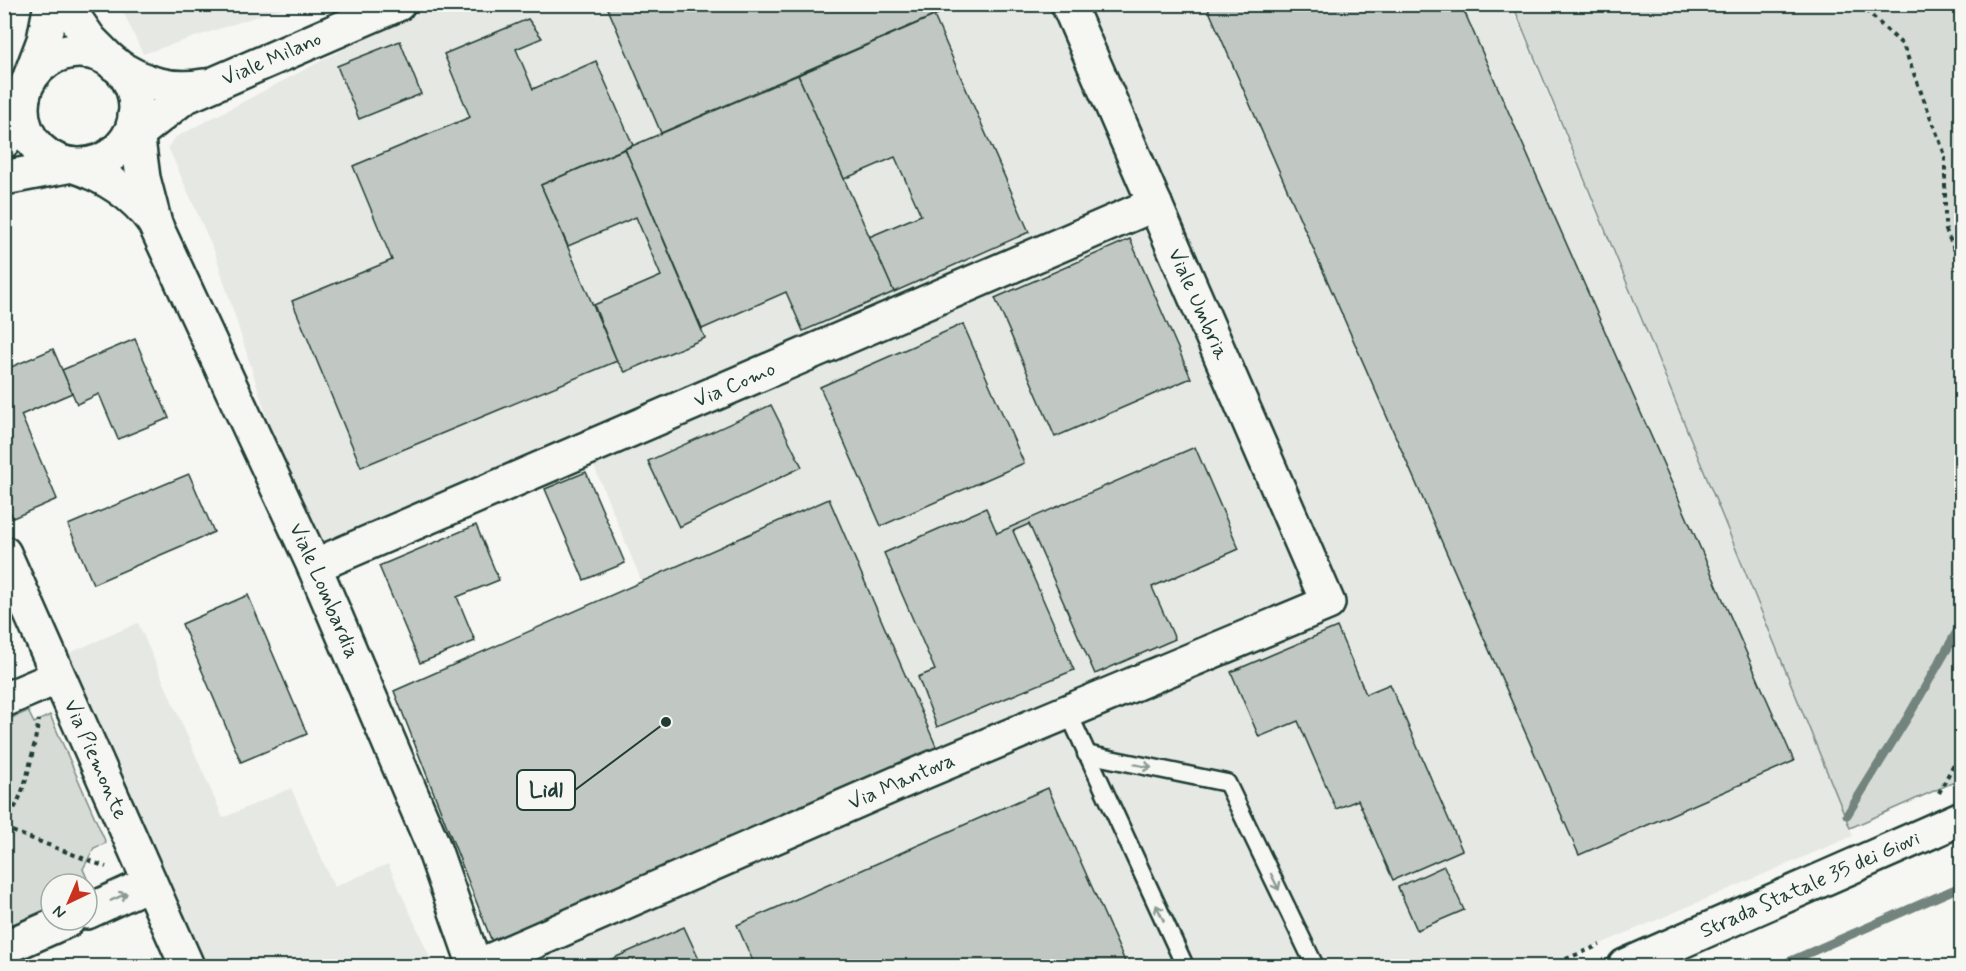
<svg xmlns="http://www.w3.org/2000/svg" width="1966" height="971" viewBox="0 0 1966 971" font-family="Mynerve,sans-serif">
<rect width="100%" height="100%" fill="#f6f6f2"/>
<filter id="ink" filterUnits="userSpaceOnUse"><feTurbulence type="fractalNoise" baseFrequency=".0167" numOctaves="2"/><feDisplacementMap in="SourceGraphic" scale="12" xChannelSelector="R" yChannelSelector="G"/><feConvolveMatrix kernelMatrix="1 2 1 2 8 2 1 2 1" color-interpolation-filters="sRGB"/></filter>
<g filter="url(#ink)">
<!-- built -->
<g fill="#e6e8e4">
<path d="M120 5H291L143 54Z"/>
<path d="M428 5H1511L1853 836 1549 966H478L920 773 646 592 587 449 314 566 215 253 168 147 176 137Z"/>
<path d="M138 623 223 818 291 788 334 887 388 864 434 966H202L65 655Z"/>
</g>
<!-- green -->
<g fill="#d6dbd6" stroke="#7a8c85" stroke-width="1.5">
<path d="M1513 5H1961V779L1850 828Z"/>
<path d="M28 711 34 723 50 715 106 843 94 848 83 869 92 890 87 892V884H51V907L5 928V721Z"/>
</g>
<g fill="none" stroke-linecap="round" stroke-linejoin="round">
<!-- stream -->
<g stroke="#72847d" stroke-width="9">
<path d="M1847 815 1909 715 1962 623"/>
<path d="M1779 966 1962 886"/>
</g>
</g>
<!-- building -->
<g fill="#c1c8c3" stroke="#1f3d34" stroke-width="1.5">
<path d="M606 4H961L661 133Z"/>
<path d="M1206 4H1461L1794 761 1579 855Z"/>
<path d="M934 16 1029 232 894 292 869 237 921 215 895 157 844 179 798 75Z"/>
<path d="M528 19 542 38 516 49 533 89 596 61 633 145 541 185 617 361 361 467 292 301 392 260 353 166 470 117 444 54Z"/>
<path d="M400 41 421 94 359 119 337 66Z"/>
<path d="M798 75 894 292 803 331 786 292 702 329 625 149Z"/>
<path d="M625 149 705 338 625 372 617 361 594 305 661 276 636 217 568 246 541 185Z"/>
<path d="M1130 239 1191 378 1055 437 995 298Z"/>
<path d="M963 324 1024 463 881 526 820 387Z"/>
<path d="M135 339 169 418 118 439 99 394 77 404 62 370Z"/>
<path d="M53 349 72 393 21 415 57 499 13 518 4 498V370Z"/>
<path d="M771 405 802 467 679 527 648 461Z"/>
<path d="M1195 447 1239 549 1152 587 1175 639 1095 674 1029 524 1013 531 1074 670 937 727 918 677 935 670 884 553 986 508 997 533Z"/>
<path d="M586 472 625 563 584 580 545 489Z"/>
<path d="M189 474 214 532 93 584 68 525Z"/>
<path d="M829 499 939 753 494 947 394 691Z"/>
<path d="M476 525 499 580 457 597 475 641 420 663 379 566Z"/>
<path d="M248 595 307 734 241 762 182 624Z"/>
<path d="M1337 627 1366 694 1390 684 1462 850 1393 880 1358 800 1336 809 1298 721 1259 737 1231 672Z"/>
<path d="M1048 788 1127 966H755L737 925Z"/>
<path d="M1444 866 1464 910 1417 930 1398 887Z"/>
<path d="M684 927 702 966H596Z"/>
<path d="M68 960 70 966H52Z"/>
</g>
<g fill="none" stroke-linecap="round" stroke-linejoin="round">
<defs>
<g id="service">
<path d="M1068 712 1185 966"/>
<path d="M1086 754 1227 783 1315 966"/>
</g>
<g id="minor">
<path d="M114 64C142 83 170 92 204 86"/>
<path d="M4 141 23 97"/>
<path id="s1" d="M121 147 184 97 398 4"/>
<path d="M4 178 72 165"/>
<path id="s2" d="M4 553 187 966"/>
<path id="s3" d="M314 566 1155 204"/>
<path d="M4 700 58 677"/>
<path d="M87 912 150 883"/>
<path d="M4 948 68 920"/>
<path id="s4" d="M478 966 921 773 1328 603 1068 4"/>
</g>
<g id="tertiary">
<path d="M65 4 90 40 110 60"/>
<circle cx="79" cy="108" r="57"/>
<path d="M30 77 44 40 51 4"/>
<path id="s5" d="M135 116 143 178 155 224 314 566 432 843 475 966"/>
<path d="M72 165C106 176 133 193 154 222"/>
</g>
<g id="primary">
<path id="s6" d="M1625 966 1962 818"/>
</g>
</defs>
<!-- service casing -->
<use href="#service" stroke="#1f3d34" stroke-width="21"/>
<!-- minor casing -->
<use href="#minor" stroke="#1f3d34" stroke-width="38"/>
<!-- tertiary casing -->
<use href="#tertiary" stroke="#1f3d34" stroke-width="38"/>
<!-- primary casing -->
<use href="#primary" stroke="#1f3d34" stroke-width="38"/>
<!-- path -->
<g stroke="#1f3d34" stroke-width="4" stroke-dasharray="4.5 4.5" stroke-linecap="butt">
<path d="M1859 4 1903 45 1945 155V228L1962 268"/>
<path d="M1939 793 1962 748"/>
<path d="M4 823C27 797 32 753 39 720"/>
<path d="M4 828 106 867"/>
<path d="M1549 966 1600 945"/>
</g>
<!-- service -->
<use href="#service" stroke="#f6f6f2" stroke-width="16"/>
<!-- minor -->
<use href="#minor" stroke="#f6f6f2" stroke-width="33"/>
<!-- tertiary -->
<use href="#tertiary" stroke="#f6f6f2" stroke-width="33"/>
<!-- primary -->
<use href="#primary" stroke="#f6f6f2" stroke-width="33"/>
</g>
<!-- one-way arrows -->
<defs><path id="oneway-shaft" d="M-6 0H5M1.5-3L5.5 0L1.5 3" fill="none" stroke-width="1.6" stroke-linecap="round" stroke-linejoin="round" transform="scale(1.5)"/></defs>
<g stroke="#8a9a93">
<use href="#oneway-shaft" transform="translate(1143 766) rotate(12)"/>
<use href="#oneway-shaft" transform="translate(1275 882) rotate(64)"/>
<use href="#oneway-shaft" transform="translate(119 897) rotate(-24)"/>
<use href="#oneway-shaft" transform="translate(1160 913) rotate(-115)"/>
</g>
</g>
<g text-anchor="middle" dominant-baseline="central" stroke-width="4.5" stroke-linejoin="round" paint-order="stroke">
<!-- street labels -->
<g font-size="21" fill="#1f3d34" stroke="#f6f6f2">
<text stroke="none"><textPath href="#s1" startOffset="176">Viale Milano</textPath></text>
<text transform="translate(1198 304) rotate(66)">Viale Umbria</text>
<text stroke="none"><textPath href="#s3" startOffset="458">Via Como</textPath></text>
<text stroke="none"><textPath href="#s5" startOffset="514">Viale Lombardia</textPath></text>
<text stroke="none"><textPath href="#s2" startOffset="226">Via Piemonte</textPath></text>
<text stroke="none"><textPath href="#s4" startOffset="462">Via Mantova</textPath></text>
<text stroke="none"><textPath href="#s6" startOffset="202">Strada Statale 35 dei Giovi</textPath></text>
</g>
</g>
<!-- callouts -->
<path fill="none" stroke="#1f3d34" stroke-width="2" d="M666 722L575 790"/>
<circle fill="#1f3d34" stroke="#f6f6f2" stroke-width="2" cx="666" cy="722" r="6"/>
<rect fill="#f6f6f2" stroke="#1f3d34" stroke-width="2" x="517" y="770" width="58" height="40" rx="6"/>
<g font-size="22" text-anchor="middle" font-weight="bold" fill="#1f3d34">
<text x="546" y="797">Lidl</text>
</g>
<!-- margin -->
<rect width="1966" height="971" fill="none" stroke="#f6f6f2" stroke-width="24"/>
<rect x="12" y="12" width="1942" height="947" fill="none" stroke="#1f3d34" stroke-width="2" filter="url(#ink)"/>
<!-- north arrow -->
<g transform="translate(69 902) rotate(224)"><circle r="28" fill="#f6f6f2" stroke="#a0aca6" stroke-width="1.5"/>
<path d="M0-4.5L10 22L0 15L-10 22Z" fill="#c8321e"/>
<text y="-9" font-size="16" font-weight="bold" text-anchor="middle" fill="#1f3d34">N</text>
</g>
</svg>
